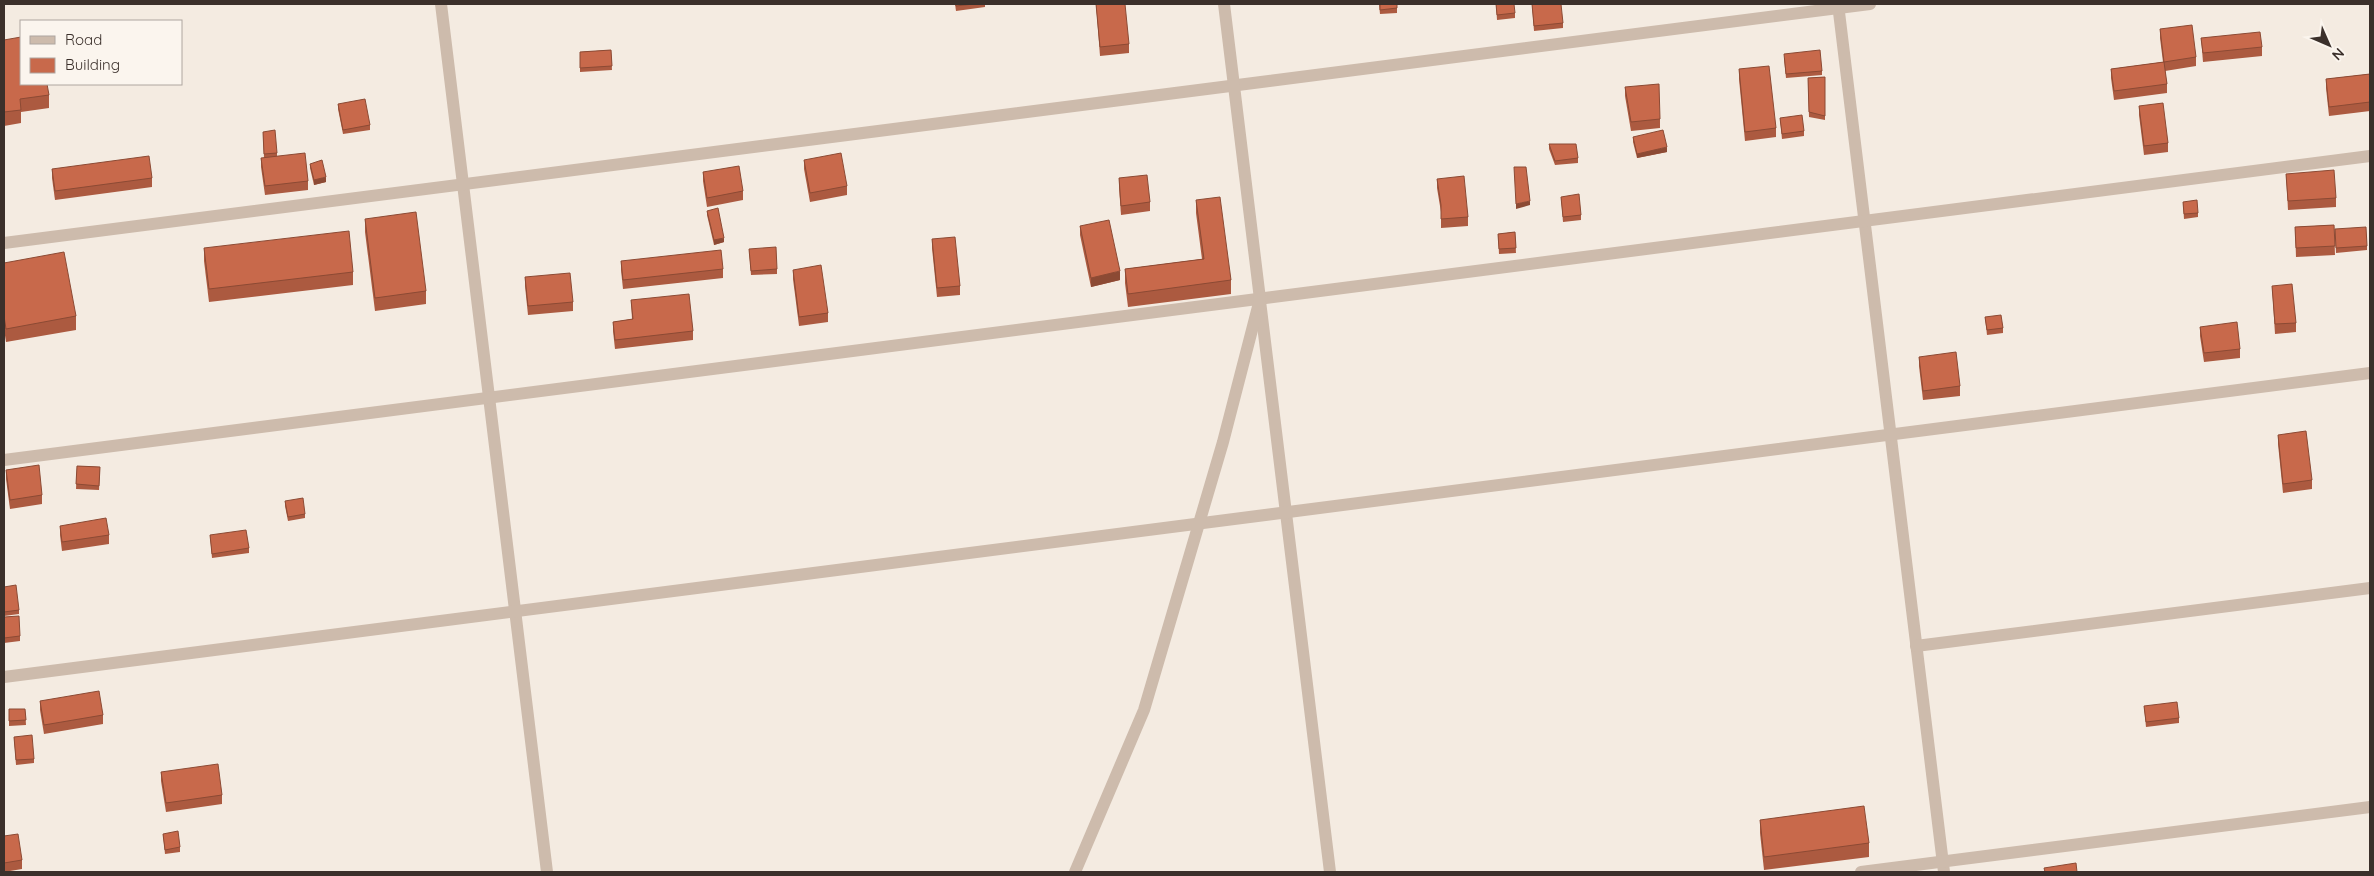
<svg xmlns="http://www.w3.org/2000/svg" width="2374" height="876" viewBox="0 0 2374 876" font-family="Quicksand,sans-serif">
<rect width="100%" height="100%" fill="#f4ebe1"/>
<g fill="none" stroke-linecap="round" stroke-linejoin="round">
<!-- minor -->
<g stroke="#cdbbac" stroke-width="12">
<path d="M441 4 547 872"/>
<path d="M1838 4 1944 872"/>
<path d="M4 243 1870 4"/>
<path d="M1260 301 1330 872"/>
<path d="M4 460 2370 156"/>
<path d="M1916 646 2370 588"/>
<path d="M4 677 2370 373"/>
<path d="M1861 872 2370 807"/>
</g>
<!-- tertiary -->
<path stroke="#cdbbac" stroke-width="12" d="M1075 872 1144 710 1223 442 1260 299 1224 4"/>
</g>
<!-- wall -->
<g fill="#ac5a40">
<path d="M955 4H985V7L956 11Z"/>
<path d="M1096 4 1129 44V53L1100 56Z"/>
<path d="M1379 4H1397V13L1380 14Z"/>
<path d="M1496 4 1515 13V18L1497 20Z"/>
<path d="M1532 4 1563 23V28L1534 31Z"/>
<path d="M2160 29 2196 57V66L2165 71 2167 84V93L2114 100 2111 78V69L2163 62 2160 38Z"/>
<path d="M2201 38 2262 47V56L2203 62Z"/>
<path d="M4 40 49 95V108L21 112V123L4 126Z"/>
<path d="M611 50 612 70 580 72V52Z"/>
<path d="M1784 58 1822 71V75L1786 78Z"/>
<path d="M1739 69 1776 128V137L1745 141 1739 79Z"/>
<path d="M2370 74V111L2329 116 2326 88V79Z"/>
<path d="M1825 77V120L1809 117 1808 78Z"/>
<path d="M1625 87 1660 119V128L1631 131 1625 96Z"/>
<path d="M338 104 370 125V130L343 134 338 109Z"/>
<path d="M2139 106 2168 143V152L2144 155 2139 115Z"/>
<path d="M1780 118 1804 131V136L1782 139Z"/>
<path d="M263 132 277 153V156L308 181V190L265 195 261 167V158H264Z"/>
<path d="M1633 137 1667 152 1637 158 1633 142Z"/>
<path d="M1549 144 1578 158V163L1555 165 1549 149Z"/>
<path d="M804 160 847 186V195L810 202 804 169Z"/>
<path d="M310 164 326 182 314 185 310 168Z"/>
<path d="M52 169 152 178V187L55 200 52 178Z"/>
<path d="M703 172 743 191V200L707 207 703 181Z"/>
<path d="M2286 174 2336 198V207L2288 210Z"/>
<path d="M1119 178 1150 202V211L1121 215 1119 187Z"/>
<path d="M1437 179 1468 217V226L1441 228V212L1437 188Z"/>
<path d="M1561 197 1581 215V220L1563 222Z"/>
<path d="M1196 200 1231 280V294L1128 307 1125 283V269L1202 259 1196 213Z"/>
<path d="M2183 202 2198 213V217L2184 219Z"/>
<path d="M707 211 724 242 714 245 707 215Z"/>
<path d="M365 219 426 291V304L375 311 365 232Z"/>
<path d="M2334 225 2335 255 2296 257 2295 227Z"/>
<path d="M1080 226 1120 280 1091 287 1080 235Z"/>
<path d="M2335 229 2367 246V250L2336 253Z"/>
<path d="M1515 232 1516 253 1499 254 1498 234Z"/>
<path d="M932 239 960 286V295L937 297 932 248Z"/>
<path d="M204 248 353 272V285L209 302 204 261Z"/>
<path d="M749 249 777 269V274L751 275Z"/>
<path d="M621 261 723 269V278L623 289 621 270Z"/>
<path d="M4 263 76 316V330L6 342 4 329Z"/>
<path d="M793 270 828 313V322L799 326 793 279Z"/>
<path d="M525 277 573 302V311L528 315 525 286Z"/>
<path d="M2272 286 2296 323V332L2275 334Z"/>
<path d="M631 300 693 331V340L615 349 613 331V322L632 319Z"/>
<path d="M1985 317 2003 328V333L1987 335Z"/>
<path d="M2200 327 2240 349V358L2204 362 2200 336Z"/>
<path d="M1919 357 1960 386V396L1923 400 1919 366Z"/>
<path d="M2278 435 2312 480V489L2283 493 2278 444Z"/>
<path d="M77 466 100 467 99 490 76 489Z"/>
<path d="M6 470 42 495V504L10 509 6 479Z"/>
<path d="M285 501 305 514V518L288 521 285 506Z"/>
<path d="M60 526 109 535V544L62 551 60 535Z"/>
<path d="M210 535 249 548V553L212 558Z"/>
<path d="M4 587 19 610V614L4 616Z"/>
<path d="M4 617 20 636V641L4 643Z"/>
<path d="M40 701 103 715V724L44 734 40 710Z"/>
<path d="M2144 706 2179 718V723L2146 727Z"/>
<path d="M9 709H25L26 725 9 726Z"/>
<path d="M14 737 34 759V763L16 765Z"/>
<path d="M161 772 222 795V804L166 812 161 781Z"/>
<path d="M1760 820 1869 843V857L1764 870 1760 833Z"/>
<path d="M163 834 180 847V852L165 854Z"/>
<path d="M4 836 22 860V869L4 872Z"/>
</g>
<!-- shaded-wall -->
<g fill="#8c4a34">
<path d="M1667 147V152L1637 158V154Z"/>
<path d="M326 177V182L314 185V180Z"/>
<path d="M1530 201V205L1516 209V204Z"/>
<path d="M724 238V242L714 245V240Z"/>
<path d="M1120 271V280L1091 287V278Z"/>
</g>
<!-- building -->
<g fill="#c8694b" stroke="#8c4a34">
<path d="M956 4H974L956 6Z"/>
<path d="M1096 4H1125L1129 44 1100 47Z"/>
<path d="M1380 4H1397V8L1380 10Z"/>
<path d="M1496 4H1514L1515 13 1497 15Z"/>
<path d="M1532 4H1561L1563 23 1534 26Z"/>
<path d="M2192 25 2196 57 2164 62 2160 29Z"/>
<path d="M2260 32 2262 47 2203 53 2201 38Z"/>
<path d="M21 37V84H47L49 95 20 99 21 110 4 112V40Z"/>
<path d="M611 50 612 66 580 68V52Z"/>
<path d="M1820 50 1822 71 1786 74 1784 54Z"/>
<path d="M2164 62 2167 84 2114 91 2111 69Z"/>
<path d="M1769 66 1776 128 1745 132 1739 69Z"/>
<path d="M2370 74V102L2329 107 2326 79Z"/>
<path d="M1825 77V116L1809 112 1808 78Z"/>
<path d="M1659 84 1660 119 1631 122 1625 87Z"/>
<path d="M365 99 370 125 343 130 338 104Z"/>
<path d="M2163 103 2168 143 2144 146 2139 106Z"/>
<path d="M1802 115 1804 131 1782 134 1780 118Z"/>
<path d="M275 130 277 153 264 154 263 132Z"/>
<path d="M1663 130 1667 147 1637 154 1633 137Z"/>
<path d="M1549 144H1576L1578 158 1555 161Z"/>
<path d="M305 153 308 181 265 186 261 158Z"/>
<path d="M841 153 847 186 810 193 804 160Z"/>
<path d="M149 156 152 178 55 191 52 169Z"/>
<path d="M322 160 326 177 314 180 310 164Z"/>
<path d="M739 166 743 191 707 198 703 172Z"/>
<path d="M1514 167H1526L1530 201 1516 204Z"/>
<path d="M2334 170 2336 198 2288 201 2286 174Z"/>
<path d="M1147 175 1150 202 1121 206 1119 178Z"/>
<path d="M1464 176 1468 217 1441 219V205L1437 179Z"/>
<path d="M1579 194 1581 215 1563 217 1561 197Z"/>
<path d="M1220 197 1231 280 1128 294 1125 269 1204 259 1196 200Z"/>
<path d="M2197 200 2198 213 2184 214 2183 202Z"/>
<path d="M718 208 724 238 714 240 707 211Z"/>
<path d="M416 212 426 291 375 298 365 219Z"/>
<path d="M1109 220 1120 271 1091 278 1080 226Z"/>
<path d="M2334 225 2335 246 2296 248 2295 227Z"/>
<path d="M2366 227 2367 246 2336 248 2335 229Z"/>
<path d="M349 231 353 272 209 289 204 248Z"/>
<path d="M1515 232 1516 248 1499 249 1498 234Z"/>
<path d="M955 237 960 286 937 288 932 239Z"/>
<path d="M776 247 777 269 751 271 749 249Z"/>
<path d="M721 250 723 269 623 280 621 261Z"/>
<path d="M64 252 76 316 6 329 4 316V263Z"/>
<path d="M821 265 828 313 799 317 793 270Z"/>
<path d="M570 273 573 302 528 306 525 277Z"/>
<path d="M2292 284 2296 323 2275 324 2272 286Z"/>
<path d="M689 294 693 331 615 340 613 322 633 319 631 300Z"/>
<path d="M2001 315 2003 328 1987 330 1985 317Z"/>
<path d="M2237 322 2240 349 2204 353 2200 327Z"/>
<path d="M1956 352 1960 386 1923 391 1919 357Z"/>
<path d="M2306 431 2312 480 2283 484 2278 435Z"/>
<path d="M39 465 42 495 10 500 6 470Z"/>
<path d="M77 466 100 467 99 486 76 484Z"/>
<path d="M303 498 305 514 288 517 285 501Z"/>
<path d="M106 518 109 535 62 542 60 526Z"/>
<path d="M246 530 249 548 212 554 210 535Z"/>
<path d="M16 585 19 610 4 612V587Z"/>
<path d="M19 616 20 636 4 638V617Z"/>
<path d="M99 691 103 715 44 725 40 701Z"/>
<path d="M2177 702 2179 718 2146 722 2144 706Z"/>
<path d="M9 709H25L26 720 9 721Z"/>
<path d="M32 735 34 759 16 760 14 737Z"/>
<path d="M218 764 222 795 166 803 161 772Z"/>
<path d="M1864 806 1869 843 1764 857 1760 820Z"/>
<path d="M178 831 180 847 165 850 163 834Z"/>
<path d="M18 834 22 860 4 863V836Z"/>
<path d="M2076 863 2077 872H2045L2044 868Z"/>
</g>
<!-- border -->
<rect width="2374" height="876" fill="none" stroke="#3b302b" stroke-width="10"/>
<!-- legend -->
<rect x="20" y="20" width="162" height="65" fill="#fbf5ee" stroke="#aea6a0"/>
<rect x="30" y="36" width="25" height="8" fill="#cdbbac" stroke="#aea6a0"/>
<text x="65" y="45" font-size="15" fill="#3b302b">Road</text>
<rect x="30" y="58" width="25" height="15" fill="#c8694b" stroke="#aea6a0"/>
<text x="65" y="70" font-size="15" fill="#3b302b">Building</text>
<!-- north arrow -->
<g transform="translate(2329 45) rotate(135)" stroke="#fbf5ee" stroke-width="4" paint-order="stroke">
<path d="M0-4L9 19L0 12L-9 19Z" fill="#3b302b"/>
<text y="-8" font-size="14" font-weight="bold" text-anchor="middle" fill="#3b302b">N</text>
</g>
</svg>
